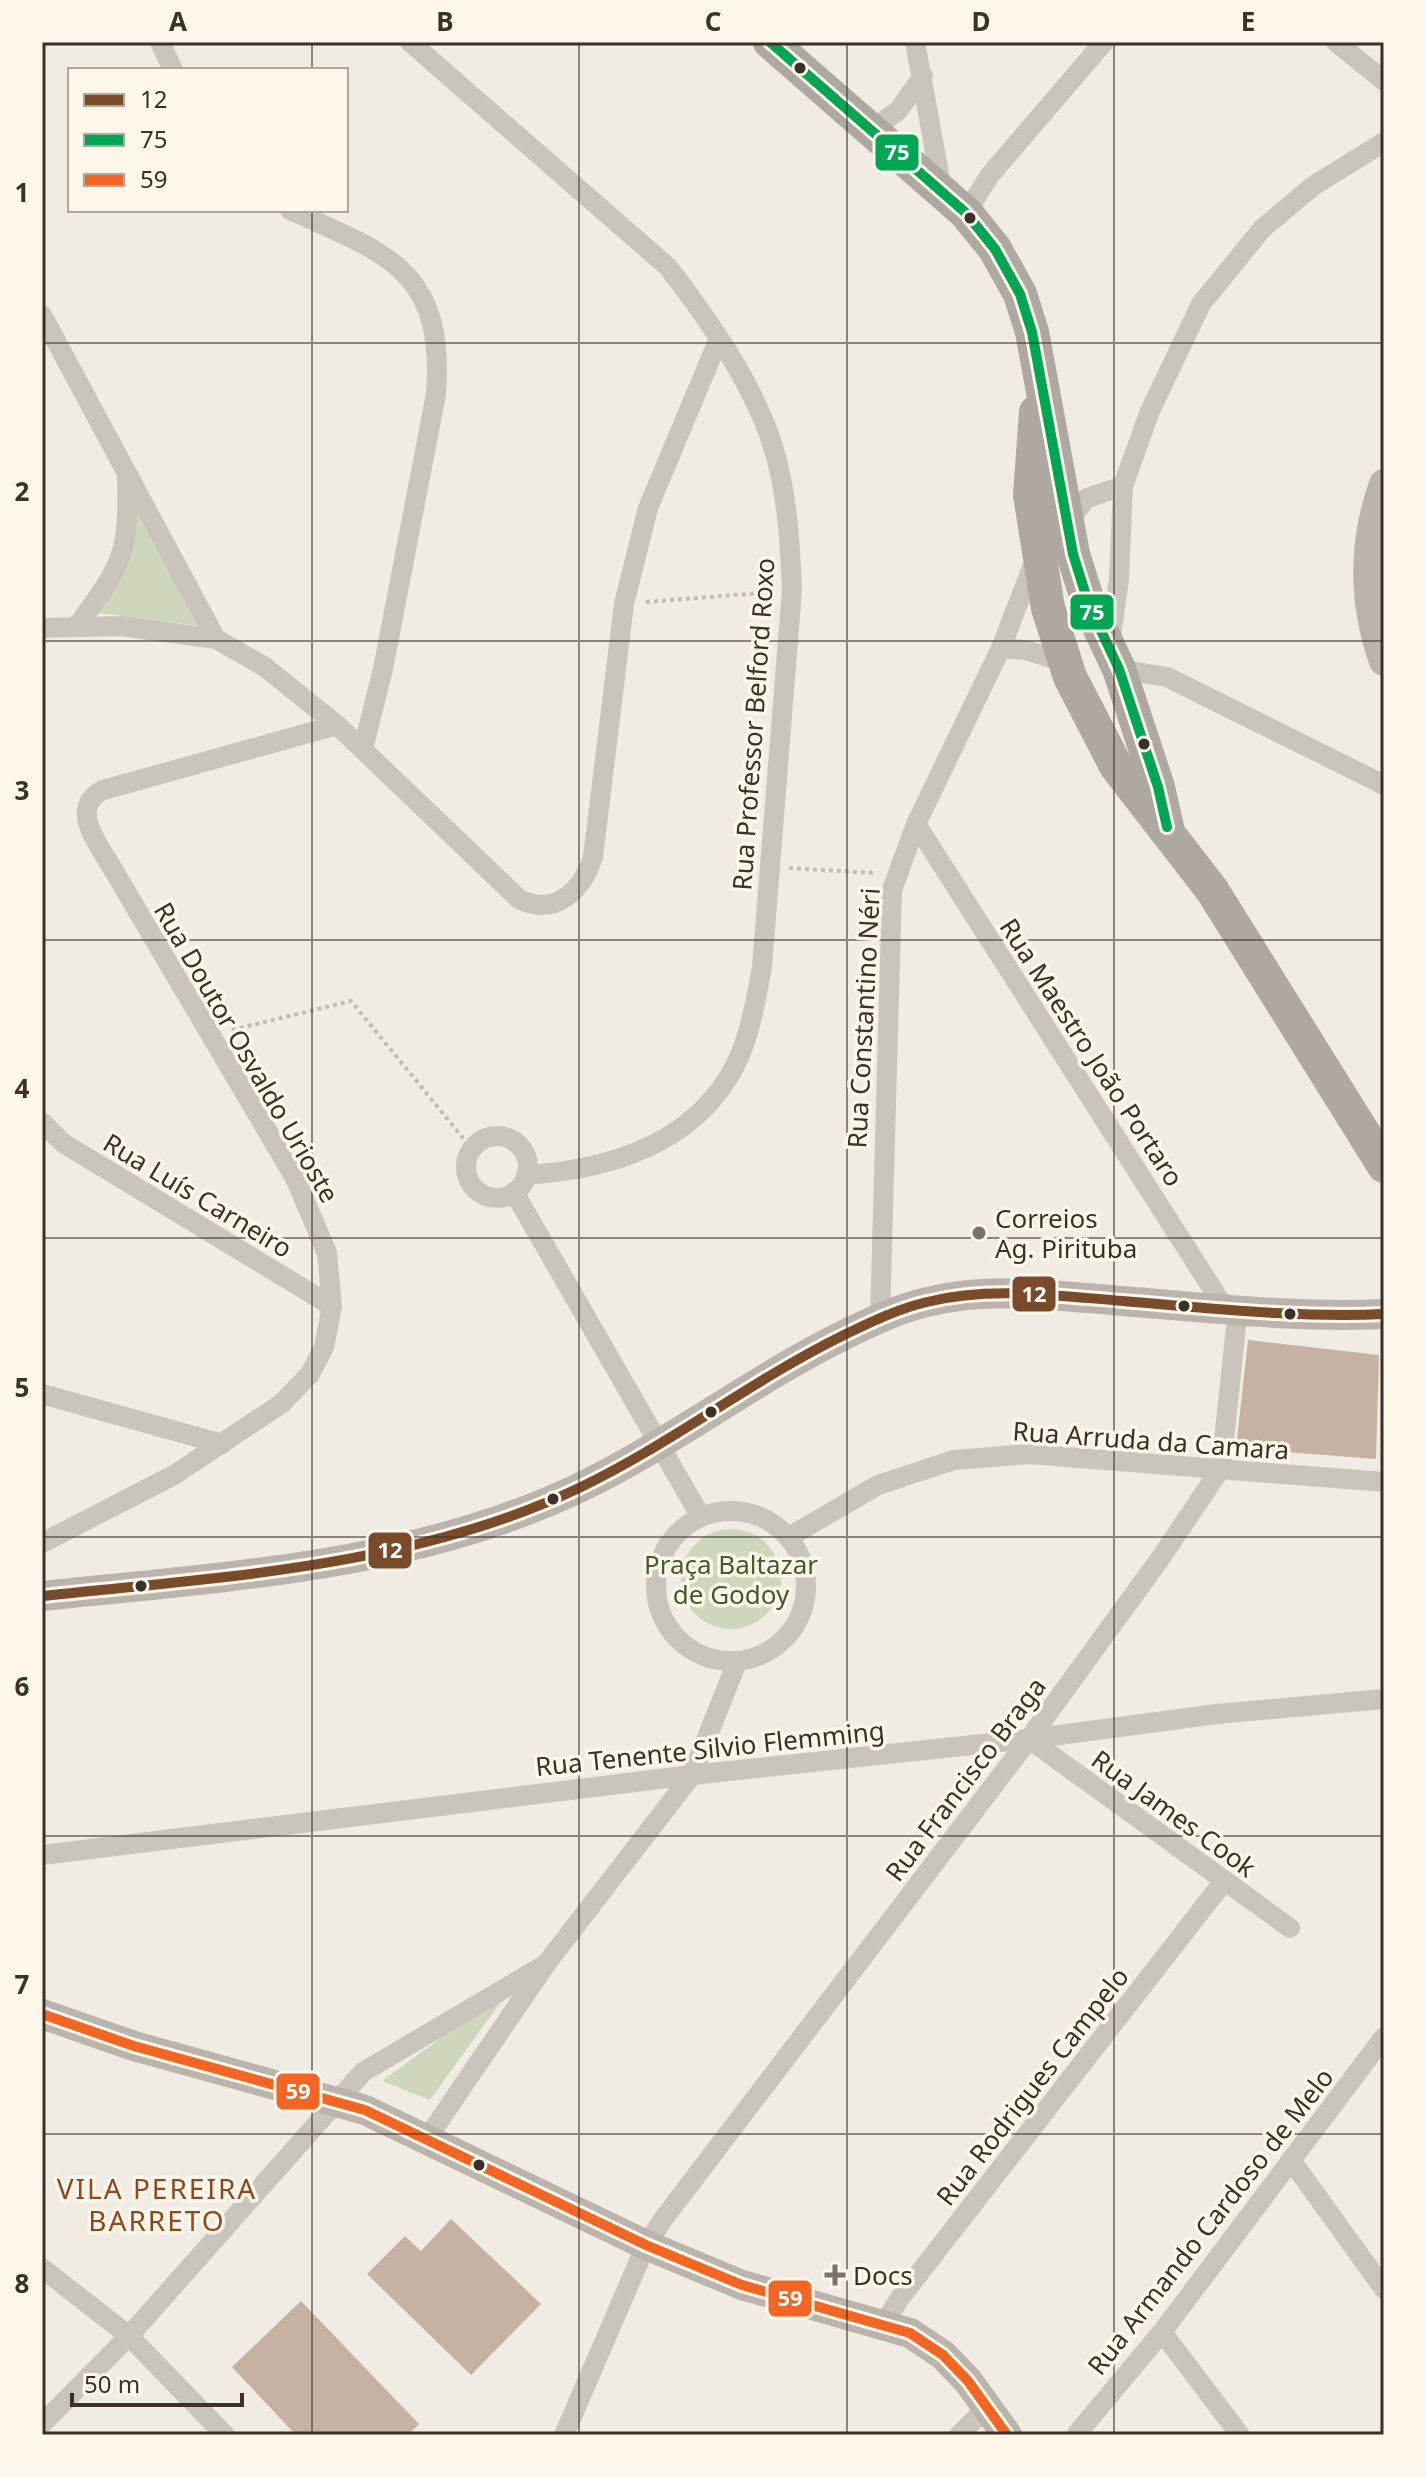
<svg xmlns="http://www.w3.org/2000/svg" width="1426" height="2477" viewBox="0 0 1426 2477" font-family="'Noto Sans',sans-serif">
<rect width="100%" height="100%" fill="#f0ece3"/>
<!-- green -->
<g fill="#ced7bc">
<path d="M133 506 198 626 98 613C126 573 135 555 133 506Z"/>
<circle cx="731" cy="1579" r="50"/>
<path d="M513 1985 430 2100 382 2081Z"/>
</g>
<!-- building -->
<g fill="#c5b2a3">
<path d="M1248 1340 1379 1355 1376 1459 1236 1448Z"/>
<path d="M451 2219 541 2304 471 2375 367 2274 405 2236 421 2251Z"/>
<path d="M301 2301 419 2424 408 2435H296L232 2367Z"/>
</g>
<g fill="none" stroke-linecap="round" stroke-linejoin="round">
<!-- path -->
<g stroke="#c2bcb4" stroke-width="4" stroke-dasharray="4 4" stroke-linecap="butt">
<path d="M646 602 773 592"/>
<path d="M789 868 876 873"/>
<path d="M232 1030 351 1001 472 1149"/>
</g>
<!-- street -->
<g stroke="#c9c4bc" stroke-width="20">
<path d="M160 42 173 70"/>
<path d="M410 42 668 267C708 319 751 380 772 443 787 490 790 541 792 590L762 967C755 1004 749 1045 728 1078 685 1147 603 1170 526 1175"/>
<path d="M915 42 942 190"/>
<path d="M1336 42 1384 81"/>
<path d="M872 129 898 111 923 76"/>
<path d="M290 210C388 254 445 270 436 394L383 669 363 749"/>
<path d="M966 213 990 175 1104 42"/>
<path d="M42 315 216 639"/>
<path d="M1067 522 1087 498 1123 486"/>
<path d="M78 625C124 562 129 554 127 475"/>
<path d="M42 628 121 626 216 639 265 667 337 725 519 899C555 917 582 891 593 857L624 604 648 508 718 341"/>
<path d="M1110 644 1119 579 1123 486 1150 411 1201 304 1262 229 1313 186 1384 142"/>
<path d="M1001 648 1025 650 1064 662"/>
<path d="M1119 669 1167 677 1384 785"/>
<path d="M916 824 1224 1307"/>
<path d="M42 1122 63 1143 332 1306"/>
<circle cx="497" cy="1167" r="31"/>
<path d="M514 1192 701 1517"/>
<path d="M880 1318 892 890 916 824 1001 648 1036 557"/>
<path d="M42 1394 222 1444"/>
<circle cx="731" cy="1586" r="75"/>
<path d="M789 1537 878 1485 954 1460 1029 1454 1384 1482"/>
<path d="M42 1543 174 1475 281 1404 310 1374 324 1347 332 1306 327 1253 295 1178 111 866C97 842 69 808 103 790L337 725"/>
<path d="M1029 1739 1290 1928"/>
<path d="M42 1855 692 1775 1029 1739 1217 1714 1384 1699"/>
<path d="M426 2140 546 1964 692 1775 737 1662"/>
<path d="M1291 2160 1384 2289"/>
<path d="M42 2268 129 2336 225 2435"/>
<path d="M883 2325 900 2298 1224 1881"/>
<path d="M1162 2332 1240 2435"/>
<path d="M42 2424 129 2336 363 2072 546 1964"/>
<path d="M564 2435 646 2245 664 2218 1029 1739 1162 1556 1221 1468 1238 1308"/>
<path d="M959 2435 986 2408"/>
<path d="M1076 2435 1162 2332 1384 2037"/>
</g>
<!-- secondary -->
<g stroke="#bab4ac" stroke-width="30">
<path d="M1384 484C1363 543 1363 602 1384 661"/>
<path d="M42 1596C222 1577 413 1567 579 1488 671 1444 751 1381 842 1336 869 1323 897 1309 927 1302 991 1286 1058 1296 1123 1301 1209 1308 1298 1318 1384 1314"/>
<path d="M42 2014 134 2046 365 2110 646 2245 742 2285 910 2333 943 2355 968 2381 1007 2435"/>
</g>
<!-- primary -->
<g stroke="#aea8a1" stroke-width="34">
<path d="M770 42 966 213 995 249 1020 294 1032 332 1073 554 1089 605 1119 669 1158 787 1167 827"/>
<path d="M1036 412 1030 495 1048 608 1070 677 1116 766 1212 890 1384 1166"/>
</g>
<defs>
<path id="bus-1" d="M42 1596C222 1577 413 1567 579 1488 671 1444 751 1381 842 1336 869 1323 897 1309 927 1302 991 1286 1058 1296 1123 1301 1209 1308 1298 1318 1384 1314"/>
<path id="bus-2" d="M770 42 966 213 995 249 1020 294 1032 332 1073 554 1089 605 1119 669 1158 787 1167 827"/>
<path id="bus-3" d="M42 2014 134 2046 365 2110 646 2245 742 2285 910 2333 943 2355 968 2381 1007 2435"/>
</defs>
<!-- bus-1 casing -->
<use href="#bus-1" stroke="#fcf6eb" stroke-width="16"/>
<!-- bus-2 casing -->
<use href="#bus-2" stroke="#fcf6eb" stroke-width="16"/>
<!-- bus-3 casing -->
<use href="#bus-3" stroke="#fcf6eb" stroke-width="16"/>
<!-- bus-1 -->
<use href="#bus-1" stroke="#7a4b2a" stroke-width="10"/>
<!-- bus-2 -->
<use href="#bus-2" stroke="#00a651" stroke-width="10"/>
<!-- bus-3 -->
<use href="#bus-3" stroke="#f26522" stroke-width="10"/>
</g>
<!-- grid -->
<path fill="none" stroke="#3b3129" stroke-width="2" stroke-opacity="0.55" d="M312 42V70M579 42V2435M847 42V2435M1114 42V2435M312 210V2435M42 343H1384M42 641H1384M42 940H1384M42 1238H1384M42 1537H1384M42 1836H1384M42 2134H1384"/>
<!-- markers -->
<g fill="#3b3129" stroke="#fcf6eb" stroke-width="3">
<circle cx="800" cy="68" r="7"/>
<circle cx="970" cy="218" r="7"/>
<circle cx="1144" cy="744" r="7"/>
<circle cx="1184" cy="1306" r="7"/>
<circle cx="1290" cy="1314" r="7"/>
<circle cx="711" cy="1412" r="7"/>
<circle cx="553" cy="1499" r="7"/>
<circle cx="141" cy="1586" r="7"/>
<circle cx="479" cy="2165" r="7"/>
</g>
<g fill="#7a726a" stroke="#fcf6eb" stroke-width="3">
<circle cx="979" cy="1233" r="8"/>
<path d="M831 2263h8v8h8v8h-8v8h-8v-8h-8v-8h8z"/>
</g>
<g text-anchor="middle" dominant-baseline="central" stroke-width="7" stroke-linejoin="round" paint-order="stroke">
<!-- street labels -->
<g font-size="26" fill="#3b3129" stroke="#fcf6eb">
<text transform="translate(753 724) rotate(-86)">Rua Professor Belford Roxo</text>
<text transform="translate(863 1018) rotate(-87)">Rua Constantino Néri</text>
<text transform="translate(247 1052) rotate(60)">Rua Doutor Osvaldo Urioste</text>
<text transform="translate(1092 1052) rotate(57)">Rua Maestro João Portaro</text>
<text transform="translate(198 1195) rotate(31)">Rua Luís Carneiro</text>
<text transform="translate(1151 1440) rotate(4)">Rua Arruda da Camara</text>
<text transform="translate(710 1748) rotate(-6)">Rua Tenente Silvio Flemming</text>
<text transform="translate(965 1779) rotate(-53)">Rua Francisco Braga</text>
<text transform="translate(1174 1813) rotate(36)">Rua James Cook</text>
<text transform="translate(1032 2086) rotate(-52)">Rua Rodrigues Campelo</text>
<text transform="translate(1210 2221) rotate(-52)">Rua Armando Cardoso de Melo</text>
</g>
<!-- poi labels -->
<g font-size="26" fill="#3b3129" stroke="#fcf6eb" text-anchor="start">
<text x="995" y="1218">Correios<tspan x="995" dy="30">Ag. Pirituba</tspan></text>
<text x="853" y="2275">Docs</text>
</g>
<!-- park labels -->
<g font-size="26" fill="#435c2a" stroke="#fcf6eb">
<text x="731" y="1564">Praça Baltazar<tspan x="731" dy="30">de Godoy</tspan></text>
</g>
<!-- neighbourhood labels -->
<g font-size="28" letter-spacing="2" fill="#92471a" stroke="#fcf6eb">
<text x="157" y="2188">VILA PEREIRA<tspan x="157" dy="32">BARRETO</tspan></text>
</g>
</g>
<g stroke="#fcf6eb" stroke-width="3">
<rect x="874" y="133" width="46" height="39" rx="8" fill="#00a651"/>
<rect x="1069" y="593" width="46" height="38" rx="8" fill="#00a651"/>
<rect x="1011" y="1275" width="46" height="38" rx="8" fill="#7a4b2a"/>
<rect x="367" y="1531" width="46" height="39" rx="8" fill="#7a4b2a"/>
<rect x="275" y="2072" width="46" height="39" rx="8" fill="#f26522"/>
<rect x="767" y="2279" width="46" height="39" rx="8" fill="#f26522"/>
</g>
<g font-size="22" text-anchor="middle" font-weight="bold" fill="#fff">
<text x="897" y="160">75</text>
<text x="1092" y="620">75</text>
<text x="1034" y="1302">12</text>
<text x="390" y="1558">12</text>
<text x="298" y="2099">59</text>
<text x="790" y="2306">59</text>
</g>
<!-- border -->
<rect width="1426" height="2477" fill="none" stroke="#fcf6eb" stroke-width="88"/>
<!-- legend -->
<rect x="68" y="68" width="280" height="144" fill="#fcf6eb" stroke="#afa79d" stroke-width="2"/>
<rect x="84" y="94" width="40" height="12" fill="#7a4b2a" stroke="#afa79d" stroke-width="2"/>
<text x="140" y="108" font-size="24" fill="#3b3129">12</text>
<rect x="84" y="134" width="40" height="12" fill="#00a651" stroke="#afa79d" stroke-width="2"/>
<text x="140" y="148" font-size="24" fill="#3b3129">75</text>
<rect x="84" y="174" width="40" height="12" fill="#f26522" stroke="#afa79d" stroke-width="2"/>
<text x="140" y="188" font-size="24" fill="#3b3129">59</text>
<!-- scale -->
<path d="M72 2393v12h170v-12" fill="none" stroke="#3b3129" stroke-width="4"/>
<text x="84" y="2393" font-size="24" fill="#3b3129" stroke="#fcf6eb" stroke-width="6" paint-order="stroke">50 m</text>
<rect x="44" y="44" width="1338" height="2389" fill="none" stroke="#3b3129" stroke-width="3"/>
<g font-size="26" text-anchor="middle" font-weight="bold" fill="#3b3129">
<text x="178" y="31">A</text>
<text x="445" y="31">B</text>
<text x="713" y="31">C</text>
<text x="981" y="31">D</text>
<text x="1248" y="31">E</text>
<text x="22" y="202">1</text>
<text x="22" y="501">2</text>
<text x="22" y="800">3</text>
<text x="22" y="1098">4</text>
<text x="22" y="1397">5</text>
<text x="22" y="1696">6</text>
<text x="22" y="1994">7</text>
<text x="22" y="2293">8</text>
</g>
</svg>
